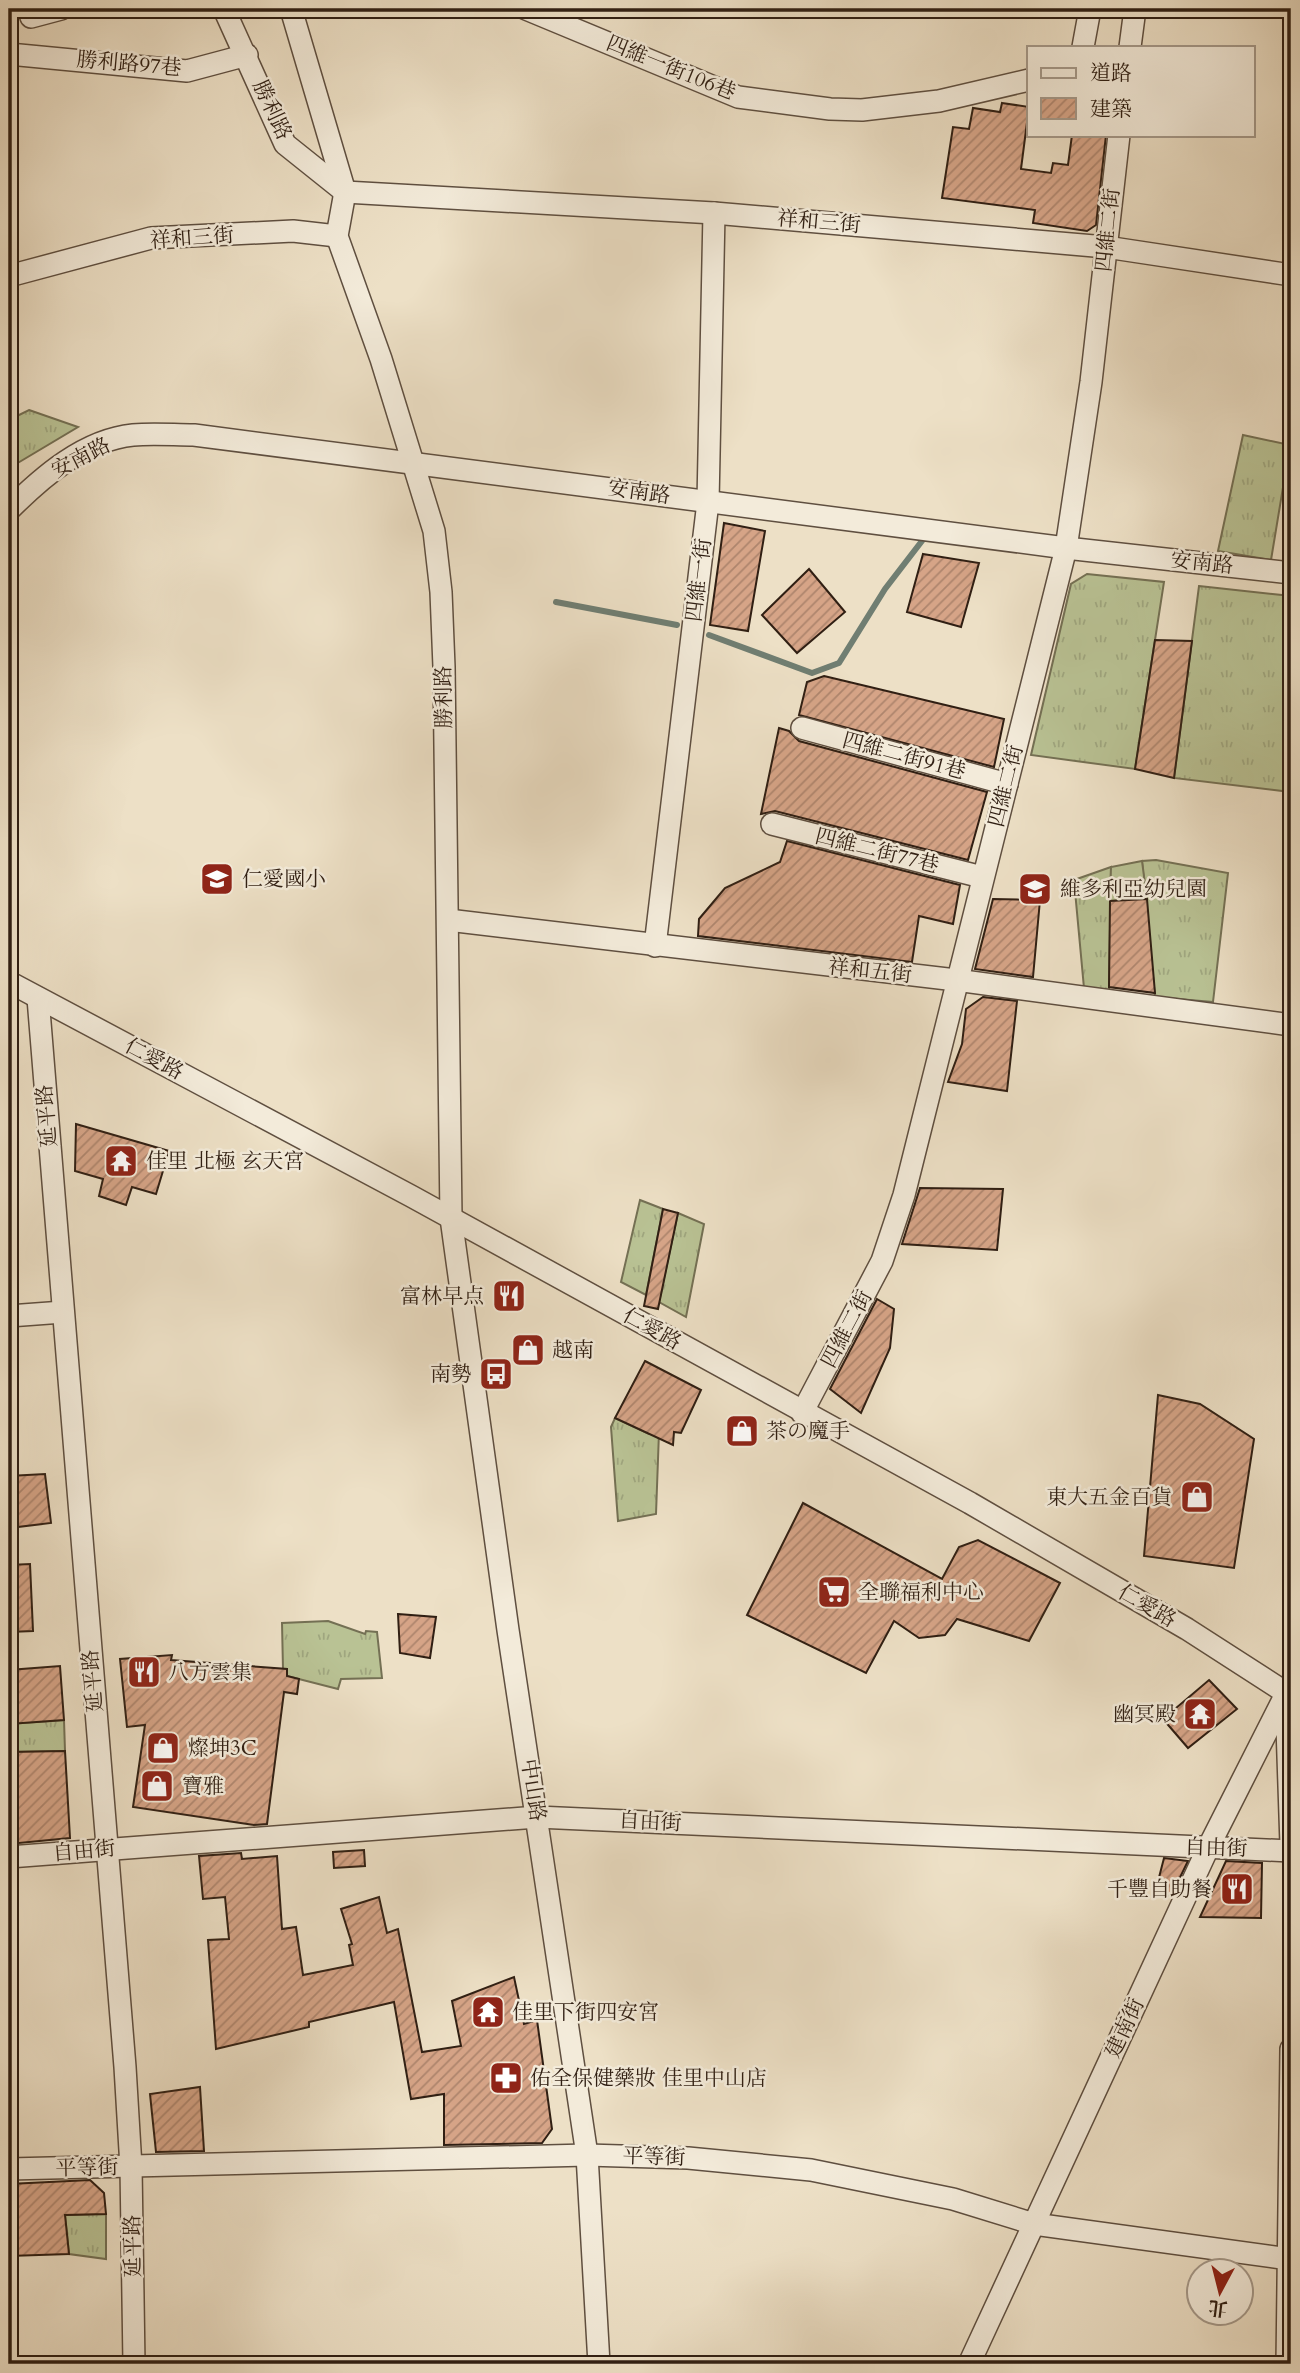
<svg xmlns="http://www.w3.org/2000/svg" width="1300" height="2373" viewBox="0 0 1300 2373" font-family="Cardo,'Noto Serif TC','Noto Serif JP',serif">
<defs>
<pattern id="grass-tufts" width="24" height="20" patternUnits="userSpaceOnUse" patternTransform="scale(1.75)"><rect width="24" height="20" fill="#b9c294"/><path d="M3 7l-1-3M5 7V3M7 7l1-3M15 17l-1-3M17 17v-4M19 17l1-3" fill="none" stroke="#9fa67f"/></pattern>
<pattern id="building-hatch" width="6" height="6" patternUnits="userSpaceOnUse" patternTransform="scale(1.75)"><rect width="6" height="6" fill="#d6a487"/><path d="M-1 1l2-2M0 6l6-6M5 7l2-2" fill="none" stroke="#ae856d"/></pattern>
</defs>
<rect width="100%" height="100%" fill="#ede0c6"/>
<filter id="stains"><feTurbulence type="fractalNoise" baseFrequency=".00286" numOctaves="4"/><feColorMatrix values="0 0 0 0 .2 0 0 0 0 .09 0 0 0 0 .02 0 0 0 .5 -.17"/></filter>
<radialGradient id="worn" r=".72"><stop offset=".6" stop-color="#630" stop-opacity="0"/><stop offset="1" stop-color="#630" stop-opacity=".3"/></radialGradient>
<!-- grass -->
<g fill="url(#grass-tufts)" stroke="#747054" stroke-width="2">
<path d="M29 410 78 427 11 467 15 417Z"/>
<path d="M1243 435 1290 445 1271 560 1218 551Z"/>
<path d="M1087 574 1164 582 1135 769 1031 755 1071 584Z"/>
<path d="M1199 586 1291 596V792L1174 778Z"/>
<path d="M1156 860 1228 873 1213 1002 1155 997 1142 861Z"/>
<path d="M1111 867 1109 991 1084 988 1074 880Z"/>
<path d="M640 1200 663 1209 646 1295 621 1282Z"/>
<path d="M678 1213 704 1224 686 1317 659 1302Z"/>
<path d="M615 1418 649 1434 659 1432 656 1514 618 1521 611 1427Z"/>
<path d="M328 1621 365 1634 366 1631 377 1632 382 1678 341 1679 338 1689 287 1676V1670L283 1669 282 1623Z"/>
<path d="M64 1720 65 1751 9 1752V1724Z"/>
<path d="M106 2214V2259L69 2254 65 2215Z"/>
</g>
<!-- garden -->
<path fill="#b9c294" stroke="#747054" stroke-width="2" d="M1142 861 1147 899 1110 901 1111 867Z"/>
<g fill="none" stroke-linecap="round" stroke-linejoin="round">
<!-- stream -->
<g stroke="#707e72" stroke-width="6">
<path d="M556 602 677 625"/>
<path d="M709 635 812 673 839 663 885 589 925 537"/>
</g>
</g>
<!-- building -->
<g fill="url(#building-hatch)" stroke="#301f13" stroke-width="2">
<path d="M1002 103 1029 107 1021 169 1051 173 1053 163 1068 165 1072 135H1106L1096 225 1087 231 1033 223 1035 210 942 198 953 127 969 129 973 108 1000 112Z"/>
<path d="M724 523 765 531 748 631 710 625Z"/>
<path d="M923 554 979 563 961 627 907 612Z"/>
<path d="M809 569 845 612 797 653 762 615Z"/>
<path d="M1155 640 1192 641 1174 778 1135 769Z"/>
<path d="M824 676 1004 719 994 767 799 715 807 682Z"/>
<path d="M779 728 789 731 799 741 987 792 968 860 775 811 761 814Z"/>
<path d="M787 841 960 885 953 924 919 916 912 962 698 936 699 919 725 888 780 862Z"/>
<path d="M993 899 1040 900 1033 977 975 969Z"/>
<path d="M1147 899 1155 993 1109 987 1110 901Z"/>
<path d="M983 997 1017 1001 1007 1091 948 1082 962 1044 966 1009Z"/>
<path d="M76 1124 169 1151 156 1194 132 1187 126 1205 99 1196 103 1179 75 1171Z"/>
<path d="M920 1188 1003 1189 997 1250 902 1244Z"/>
<path d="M663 1209 678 1213 658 1309 644 1306Z"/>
<path d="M877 1299 894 1309 890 1348 861 1413 830 1389Z"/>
<path d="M645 1361 701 1390 681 1433 674 1432 673 1445 615 1418Z"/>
<path d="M1158 1395 1200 1404 1254 1439 1234 1568 1144 1556Z"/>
<path d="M45 1474 51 1523 9 1528V1476Z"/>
<path d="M803 1503 942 1579 959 1547 978 1540 1060 1583 1029 1641 957 1619 945 1635 919 1638 894 1621 866 1673 747 1615Z"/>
<path d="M30 1564 33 1631 9 1632V1565Z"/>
<path d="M398 1614 436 1617 430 1658 400 1653Z"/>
<path d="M172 1655 171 1660 287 1669V1676L299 1679 297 1694 284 1692 267 1824 254 1825 133 1807 145 1725 127 1727 120 1659Z"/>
<path d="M60 1666 64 1720 9 1724V1670Z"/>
<path d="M1209 1680 1237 1709 1188 1748 1163 1719Z"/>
<path d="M65 1751 70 1838 9 1844V1752Z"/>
<path d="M364 1850 365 1866 334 1868 333 1852Z"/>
<path d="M241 1853 242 1859 277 1856 282 1929 296 1927 303 1975 353 1965 349 1945 352 1944 341 1909 379 1897 387 1933 398 1929 422 2052 461 2046 452 2001 514 1977 524 2024 537 2020 552 2129 542 2143 444 2145V2094L411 2099 394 2002 309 2022V2027L216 2049 208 1940 229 1939 225 1897 203 1899 199 1856Z"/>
<path d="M1164 1858 1188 1861 1171 1896 1155 1893Z"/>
<path d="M1226 1861 1262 1863 1261 1918 1200 1917Z"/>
<path d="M200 2087 204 2151 156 2152 150 2094Z"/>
<path d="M90 2180 104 2193 106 2214 65 2215 69 2254 9 2256V2184Z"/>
</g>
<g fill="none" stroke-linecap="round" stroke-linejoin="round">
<defs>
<g id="street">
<path d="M224 9 285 144 345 192"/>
<path d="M291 9 345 192 337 236 381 359 434 531 441 592 444 667 451 1218 508 1630 587 2155 599 2364"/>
<path d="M526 9 738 97 830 109 862 110 939 101 1029 80"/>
<path d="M31 17 61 9"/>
<path d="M1083 47 1090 9"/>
<path d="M1130 47 1135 9"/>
<path d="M9 54 187 71 247 55"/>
<path d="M345 192 714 213 1106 247 1291 275"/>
<path d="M9 276 151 238 293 231 337 236"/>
<path d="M9 510C42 477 84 440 133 435 153 433 174 435 194 435L1066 548 1291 573"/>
<path d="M802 728 1007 784"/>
<path d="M772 824 982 877"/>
<path d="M448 920 956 980 1291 1025"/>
<path d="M655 946 708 502 714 213"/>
<path d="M9 982 411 1196 970 1503 1187 1629 1291 1696"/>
<path d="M38 998 125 2067 131 2167 134 2364"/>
<path d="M9 1316 63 1312"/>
<path d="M802 1413 882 1261 904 1195 1066 548 1091 382 1119 135"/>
<path d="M1286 1697 1291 1845"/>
<path d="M9 1857 537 1817 1291 1851"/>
<path d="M9 2169 587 2155 688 2158 811 2170 953 2199 1034 2224 1289 2259"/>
<path d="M969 2364 1208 1848 1291 1684"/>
<path d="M1287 2364 1291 2049"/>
</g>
</defs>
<!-- street casing -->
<use href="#street" stroke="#5f4f40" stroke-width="24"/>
<!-- street -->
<use href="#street" stroke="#f3ebda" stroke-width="21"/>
</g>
<!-- icons -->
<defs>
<symbol id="school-square" viewBox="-11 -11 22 22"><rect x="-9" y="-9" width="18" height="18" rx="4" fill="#8f2418" stroke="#f3ebda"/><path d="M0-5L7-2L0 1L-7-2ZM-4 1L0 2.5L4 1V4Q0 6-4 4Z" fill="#fff"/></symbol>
<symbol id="temple-square" viewBox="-11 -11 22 22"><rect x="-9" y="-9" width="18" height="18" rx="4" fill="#8f2418" stroke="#f3ebda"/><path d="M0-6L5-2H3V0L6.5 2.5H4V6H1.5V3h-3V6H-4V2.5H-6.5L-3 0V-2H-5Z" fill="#fff"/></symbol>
<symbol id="restaurant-square" viewBox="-11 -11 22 22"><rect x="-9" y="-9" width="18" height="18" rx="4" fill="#8f2418" stroke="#f3ebda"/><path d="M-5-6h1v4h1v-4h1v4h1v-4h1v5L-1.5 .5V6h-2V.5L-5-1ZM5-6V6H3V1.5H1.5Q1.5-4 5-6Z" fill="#fff"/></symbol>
<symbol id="shop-square" viewBox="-11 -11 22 22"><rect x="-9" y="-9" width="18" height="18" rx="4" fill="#8f2418" stroke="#f3ebda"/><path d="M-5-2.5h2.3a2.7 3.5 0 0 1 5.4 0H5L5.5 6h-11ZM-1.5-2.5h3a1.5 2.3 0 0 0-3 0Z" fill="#fff"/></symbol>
<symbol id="bus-square" viewBox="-11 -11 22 22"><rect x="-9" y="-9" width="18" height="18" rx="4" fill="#8f2418" stroke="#f3ebda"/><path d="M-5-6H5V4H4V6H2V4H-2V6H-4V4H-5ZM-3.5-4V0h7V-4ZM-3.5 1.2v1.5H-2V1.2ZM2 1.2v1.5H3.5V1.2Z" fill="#fff"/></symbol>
<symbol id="supermarket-square" viewBox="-11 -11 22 22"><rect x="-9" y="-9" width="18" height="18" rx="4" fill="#8f2418" stroke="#f3ebda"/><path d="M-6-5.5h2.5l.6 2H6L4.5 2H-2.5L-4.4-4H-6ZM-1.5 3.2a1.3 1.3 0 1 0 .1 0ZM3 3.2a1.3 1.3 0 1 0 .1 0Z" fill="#fff"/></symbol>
<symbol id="pharmacy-square" viewBox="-11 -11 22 22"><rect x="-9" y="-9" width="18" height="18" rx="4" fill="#8f2418" stroke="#f3ebda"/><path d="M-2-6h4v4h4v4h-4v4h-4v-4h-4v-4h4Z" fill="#fff"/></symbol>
</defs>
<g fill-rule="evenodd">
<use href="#school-square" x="198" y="860" width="38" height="38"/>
<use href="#school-square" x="1016" y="870" width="38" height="38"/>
<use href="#temple-square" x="102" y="1142" width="38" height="38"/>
<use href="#restaurant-square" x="490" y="1277" width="38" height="38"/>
<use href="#shop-square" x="509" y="1331" width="38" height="38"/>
<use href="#bus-square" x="477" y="1355" width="38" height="38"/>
<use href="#shop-square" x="723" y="1412" width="38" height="38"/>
<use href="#shop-square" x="1178" y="1478" width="38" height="38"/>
<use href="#supermarket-square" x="815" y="1573" width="38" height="38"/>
<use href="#restaurant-square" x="125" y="1653" width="38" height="38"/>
<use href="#temple-square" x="1181" y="1695" width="38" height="38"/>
<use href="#shop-square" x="144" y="1729" width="38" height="38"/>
<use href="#shop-square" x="138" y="1767" width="38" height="38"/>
<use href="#restaurant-square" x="1218" y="1870" width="38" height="38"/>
<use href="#temple-square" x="469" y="1993" width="38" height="38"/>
<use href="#pharmacy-square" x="487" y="2059" width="38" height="38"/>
</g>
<g text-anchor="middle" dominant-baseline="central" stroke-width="5" stroke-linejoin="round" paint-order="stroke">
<!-- street labels -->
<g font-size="21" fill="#301f13" stroke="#f3ebda">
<text transform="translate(129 64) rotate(5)">勝利路97巷</text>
<text transform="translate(671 68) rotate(22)">四維一街106巷</text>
<text transform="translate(272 110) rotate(65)">勝利路</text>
<text transform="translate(819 222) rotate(5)">祥和三街</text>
<text transform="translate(1108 230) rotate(-84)">四維二街</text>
<text transform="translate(192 238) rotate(-4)">祥和三街</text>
<text transform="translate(81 458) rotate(-27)">安南路</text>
<text transform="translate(639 492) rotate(8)">安南路</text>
<text transform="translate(1202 563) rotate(6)">安南路</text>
<text transform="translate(699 580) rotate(-83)">四維一街</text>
<text transform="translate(444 697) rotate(-91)">勝利路</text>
<text transform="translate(904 756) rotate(15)">四維二街91巷</text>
<text transform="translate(1006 786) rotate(-76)">四維二街</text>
<text transform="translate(877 851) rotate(14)">四維二街77巷</text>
<text transform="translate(870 971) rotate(6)">祥和五街</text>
<text transform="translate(154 1059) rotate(28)">仁愛路</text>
<text transform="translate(47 1116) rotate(-95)">延平路</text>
<text transform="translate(652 1329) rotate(29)">仁愛路</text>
<text transform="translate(847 1329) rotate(-62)">四維二街</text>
<text transform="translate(1147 1606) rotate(30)">仁愛路</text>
<text transform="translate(93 1681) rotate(-95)">延平路</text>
<text transform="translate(533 1790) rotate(81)">中山路</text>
<text transform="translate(650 1822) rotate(3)">自由街</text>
<text transform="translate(1216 1848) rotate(2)">自由街</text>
<text transform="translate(84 1851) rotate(-5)">自由街</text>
<text transform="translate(1125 2028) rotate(-65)">建南街</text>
<text transform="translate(654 2157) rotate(2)">平等街</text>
<text transform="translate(87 2168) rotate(-1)">平等街</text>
<text transform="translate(133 2246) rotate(-91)">延平路</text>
</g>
<!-- poi labels -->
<g font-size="21" fill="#301f13" stroke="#f3ebda" text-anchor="start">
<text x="242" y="879">仁愛國小</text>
<text x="1060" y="889">維多利亞幼兒園</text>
<text x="146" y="1161">佳里 北極 玄天宮</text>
<text x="484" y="1296" text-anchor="end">富林早点</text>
<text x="552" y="1350">越南</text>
<text x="472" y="1374" text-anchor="end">南勢</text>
<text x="766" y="1431">茶の魔手</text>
<text x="1172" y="1497" text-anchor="end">東大五金百貨</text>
<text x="858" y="1592">全聯福利中心</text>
<text x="168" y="1672">八方雲集</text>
<text x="1176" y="1714" text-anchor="end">幽冥殿</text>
<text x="188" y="1748">燦坤3C</text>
<text x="182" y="1786">寶雅</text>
<text x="1212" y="1889" text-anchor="end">千豐自助餐</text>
<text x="512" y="2012">佳里下街四安宮</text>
<text x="530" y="2078">佑全保健藥妝 佳里中山店</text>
</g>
</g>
<!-- margin -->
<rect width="1300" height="2373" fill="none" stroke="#ede0c6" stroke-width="35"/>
<rect x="10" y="10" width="1279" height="2352" fill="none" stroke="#301f13" stroke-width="3.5"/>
<rect x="18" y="18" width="1265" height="2338" fill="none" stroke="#301f13" stroke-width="2"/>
<!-- legend -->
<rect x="1027" y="46" width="228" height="91" fill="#f3ebda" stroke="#a5998a" stroke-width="2"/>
<rect x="1041" y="68" width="35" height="10" fill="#f3ebda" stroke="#a5998a" stroke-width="2"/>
<text x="1090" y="80" font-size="21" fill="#301f13">道路</text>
<rect x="1041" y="98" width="35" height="21" fill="url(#building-hatch)" stroke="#a5998a" stroke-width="2"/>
<text x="1090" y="116" font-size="21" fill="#301f13">建築</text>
<!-- north arrow -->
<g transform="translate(1220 2292) rotate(187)"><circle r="33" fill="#f3ebda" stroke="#a5998a" stroke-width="2"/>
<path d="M0-5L12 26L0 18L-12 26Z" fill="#8f2418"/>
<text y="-10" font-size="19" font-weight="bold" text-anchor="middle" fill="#301f13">北</text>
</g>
<rect width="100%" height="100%" filter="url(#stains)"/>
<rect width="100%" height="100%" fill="url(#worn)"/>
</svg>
